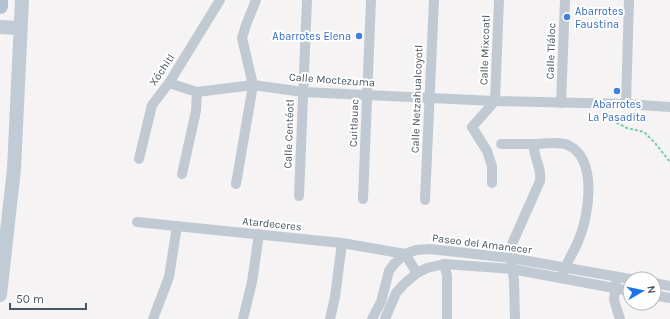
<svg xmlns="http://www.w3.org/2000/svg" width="670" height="319" viewBox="0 0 670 319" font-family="Karla,sans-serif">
<rect width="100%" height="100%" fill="#f5f3f3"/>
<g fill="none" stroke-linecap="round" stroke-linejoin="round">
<!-- path -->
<path stroke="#7ad0a6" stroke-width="2" stroke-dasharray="3 2" stroke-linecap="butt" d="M605 113 615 122 627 128 644 132 655 143 670 162"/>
<!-- street -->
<g stroke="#c1cad2" stroke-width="10">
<path d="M169 83 197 92 253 85 303 92 495 101 626 104 670 107"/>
<path d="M495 101 499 0"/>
<path d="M561 103 565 0"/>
<path d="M626 104 629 0"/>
<path d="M501 144H534"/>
<path d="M139 159 152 105 169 83 220 0"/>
<path d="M182 174 196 111 197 92"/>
<path d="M492 183V166L487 151 472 127 495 101"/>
<path d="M236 184 253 85 242 38 246 25 256 0"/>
<path d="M299 196 307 0"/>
<path d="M363 199 371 0"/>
<path d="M425 200 434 0"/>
<path d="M137 222 342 243 405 254 417 273"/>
<path d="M444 264 447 275V319"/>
<path d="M616 282 614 300 620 319"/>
<path d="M654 283 670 286"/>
<path d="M654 295 670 298"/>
<path d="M153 319 169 277 177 226"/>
<path d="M243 319 252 282 259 234"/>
<path d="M330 319 335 297 342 243"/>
<path d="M372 319 381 302 389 271 394 264 405 254 416 250 430 249 511 258 630 279"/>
<path d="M385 319 396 293 404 284 417 273 427 268 444 264 512 269 630 291"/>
<path d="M515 319 514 281 511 258 512 244 540 181C542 165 533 159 534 144 544 144 558 141 568 145 598 159 589 215 579 239 574 253 565 263 562 278"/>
</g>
<!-- secondary -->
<g stroke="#c1cbd6" stroke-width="14">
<path d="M0 27 20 28"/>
<path d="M0 295 14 169 22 0"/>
</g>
<!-- primary -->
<path stroke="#b3c2d1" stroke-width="16" d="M0 6V0"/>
</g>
<!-- markers -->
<g fill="#3f7fe0" stroke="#fff" stroke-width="1.5">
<circle cx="567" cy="17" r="4"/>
<circle cx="359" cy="36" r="4"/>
<circle cx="617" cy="91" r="4"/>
</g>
<g text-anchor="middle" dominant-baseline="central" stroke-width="4" stroke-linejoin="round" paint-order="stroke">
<!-- shop labels -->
<g font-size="11" fill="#366cbe" stroke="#fff" text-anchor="start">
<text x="575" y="11">Abarrotes<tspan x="575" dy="13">Faustina</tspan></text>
<text x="351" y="36" text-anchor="end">Abarrotes Elena</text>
<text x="617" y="104" text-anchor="middle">Abarrotes<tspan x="617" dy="13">La Pasadita</tspan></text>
</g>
<!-- street labels -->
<g font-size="11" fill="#4a5661" stroke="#fff">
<text transform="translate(485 50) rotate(-88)">Calle Mixcoatl</text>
<text transform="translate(551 51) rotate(-88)">Calle Tláloc</text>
<text transform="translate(162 70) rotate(-56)">Xóchitl</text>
<text transform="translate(332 80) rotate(4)">Calle Moctezuma</text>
<text transform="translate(417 99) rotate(-88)">Calle Netzahualcoyotl</text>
<text transform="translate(354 123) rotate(-88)">Cuitlauac</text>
<text transform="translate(289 134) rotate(-88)">Calle Centéotl</text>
<text transform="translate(272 224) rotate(6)">Atardeceres</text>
<text transform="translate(482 244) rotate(7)">Paseo del Amanecer</text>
</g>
</g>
<!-- north arrow -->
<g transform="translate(642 291) rotate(81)"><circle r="19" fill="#ffffff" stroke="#b7bbc0"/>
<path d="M0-3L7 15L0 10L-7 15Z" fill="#1a73e8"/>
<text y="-6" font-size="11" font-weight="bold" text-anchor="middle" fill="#4a5661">N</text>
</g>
<!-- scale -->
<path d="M10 303v6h76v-6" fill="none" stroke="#4a5661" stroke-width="2"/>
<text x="16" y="303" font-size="12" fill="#4a5661" stroke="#ffffff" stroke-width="3" paint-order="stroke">50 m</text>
</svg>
